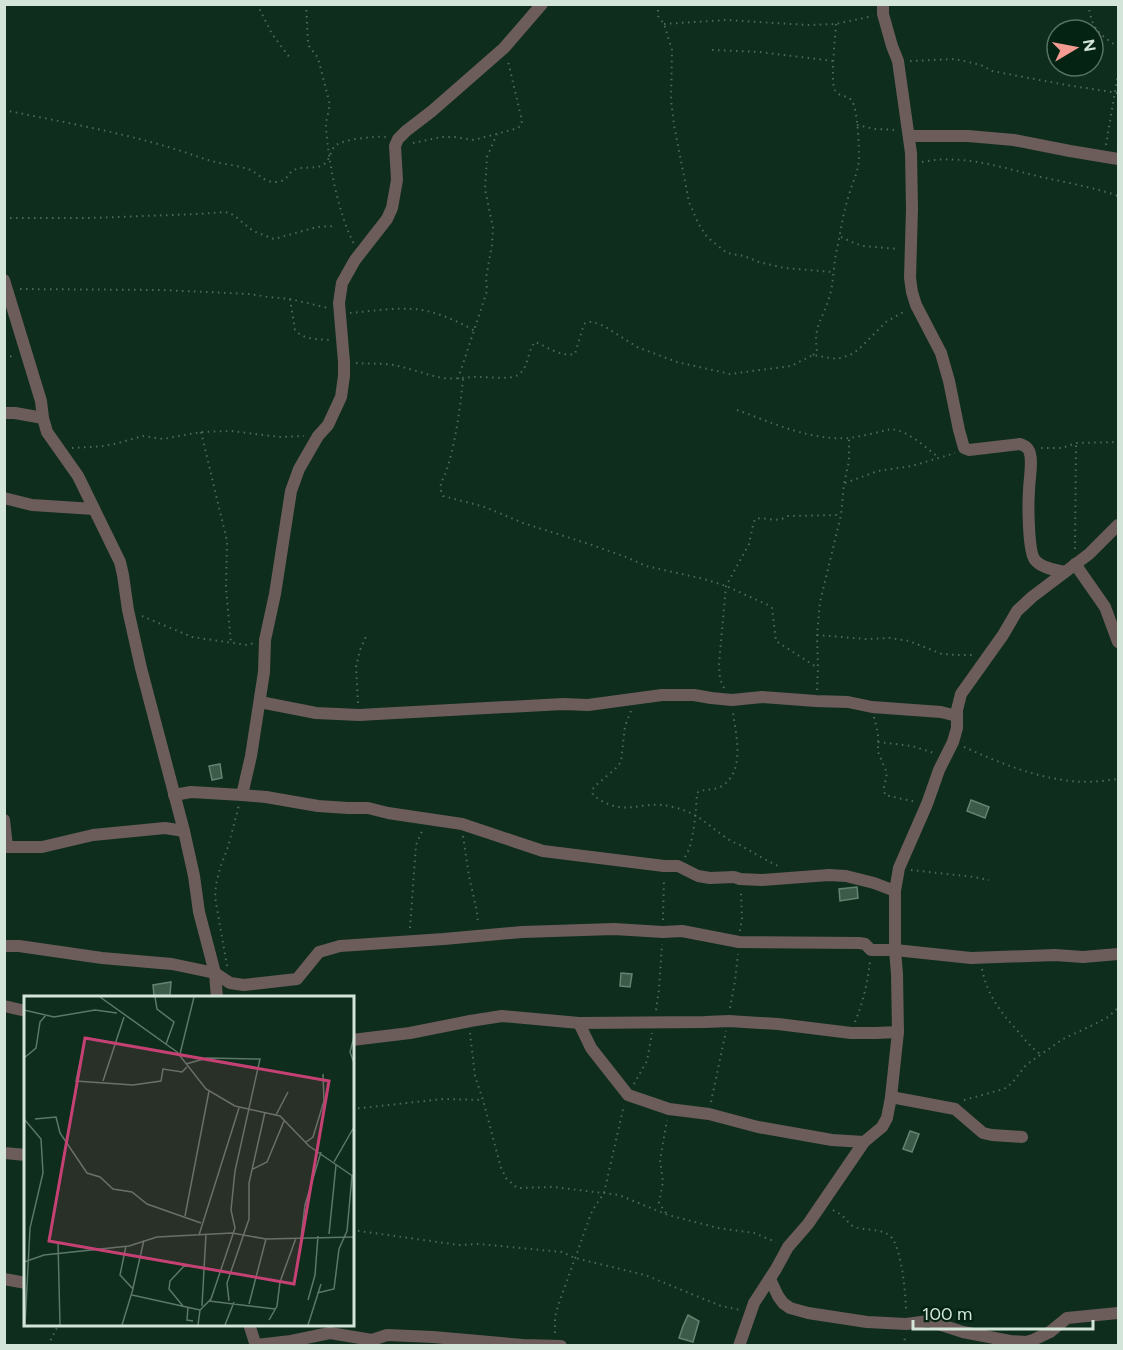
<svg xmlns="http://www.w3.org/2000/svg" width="1123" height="1350" viewBox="0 0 1123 1350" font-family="Figtree,sans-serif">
<rect width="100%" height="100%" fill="#0e2d1c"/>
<!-- building -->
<g fill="#3c5c49" stroke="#638470" stroke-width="1.5">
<path d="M220 764 222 778 212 780 209 766Z"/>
<path d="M971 800 989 807 985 818 967 811Z"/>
<path d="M857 887 858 898 840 901 839 889Z"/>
<path d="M621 973 632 974 630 987 620 986Z"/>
<path d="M171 982 170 995 154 996 153 985Z"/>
<path d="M910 1131 919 1134 912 1152 903 1149Z"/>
<path d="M688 1315 699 1321 693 1342 679 1338 683 1326Z"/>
</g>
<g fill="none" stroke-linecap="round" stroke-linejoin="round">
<!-- path -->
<g stroke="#4e695a" stroke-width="2" stroke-dasharray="1.5 4.5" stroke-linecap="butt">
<path d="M257 4 272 34 290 58"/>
<path d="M306 4 308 42 309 46 318 58 329 101C331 110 325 119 326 129 329 164 338 213 354 244"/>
<path d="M658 4V16L664 24 672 50 671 100 674 125 689 202 698 223 707 237 727 253 744 256 759 262 784 268 833 272"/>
<path d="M1088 4C1093 31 1097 32 1118 47"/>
<path d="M664 24 726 20 808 25 836 24 873 16"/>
<path d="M712 50 759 52 834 61"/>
<path d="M910 61 955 59 981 65 992 71 1066 85 1118 93"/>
<path d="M4 110C62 122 121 132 178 150 188 153 198 157 208 160 221 164 235 165 248 169 259 173 262 182 276 182 289 181 286 174 294 170 302 166 313 169 321 166 330 162 329 154 334 147 340 139 376 136 386 137"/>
<path d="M857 125 875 129 896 130"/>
<path d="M413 143 442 137H454L474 140 518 128 521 125 522 121 508 61"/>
<path d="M1106 145 1118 74"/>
<path d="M922 162C959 154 997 166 1033 175 1061 182 1090 186 1118 196"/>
<path d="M4 218H90L198 214 225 212 230 213 236 217 253 231 274 239 317 227 335 226"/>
<path d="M841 237 854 243 863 246 899 249"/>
<path d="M20 289 162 290 250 294 268 297 290 299 328 308"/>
<path d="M290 299 295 330C304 340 317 339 329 340"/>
<path d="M350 313C374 311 408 305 431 312 446 316 461 323 475 331"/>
<path d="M813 355 817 351C813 326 823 319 829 298 834 283 833 265 837 249 841 231 843 212 849 195 852 183 858 173 859 160 859 148 858 110 852 101 847 94 837 98 834 88 831 72 835 41 836 24"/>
<path d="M4 357 14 356"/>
<path d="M356 363C368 364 381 363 393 365 410 368 426 375 443 378 456 380 468 376 481 377 491 377 509 380 518 375 529 368 527 351 535 342 548 347 560 357 575 354L584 324 587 322H593L604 326 637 347 677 362 730 374 791 366 813 355 837 359 850 355 858 350 886 322 905 311"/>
<path d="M458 379 487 291 486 278 492 245 493 228 485 189 487 157 497 134"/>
<path d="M463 379C460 409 456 440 447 469 444 480 437 483 443 496L485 507 523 523 592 545 626 557 646 566 704 579 726 586 768 605 772 608 776 641 818 668"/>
<path d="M737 410C773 423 811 441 850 438 864 436 878 432 891 429 909 431 925 447 938 457"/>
<path d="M201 432 227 541 226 588 231 643"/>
<path d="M72 448 105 446 118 443 143 436 163 439 201 432 231 431 280 437 304 436"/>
<path d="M1041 448H1062L1076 443 1118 442"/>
<path d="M845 483 878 471 912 466 955 453"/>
<path d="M1075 549 1076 443"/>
<path d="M142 616 192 637 247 645 254 643"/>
<path d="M817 635 865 639 890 638 909 641 942 654 958 655H973"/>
<path d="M724 688 720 679 719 664 726 586 749 544 753 525 755 519C766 516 777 524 787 516L841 515"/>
<path d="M817 690 818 668 817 635 820 602 841 515 844 484 849 461V438"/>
<path d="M358 703 356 667 360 650 367 634"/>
<path d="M631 711 625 726 621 762 616 768 594 787 592 791 593 795C625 820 641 798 673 807 698 813 705 823 725 837 731 842 739 844 745 848 756 854 767 861 778 866"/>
<path d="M874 717 878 734V752L887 773 884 788 885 795 916 802"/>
<path d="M878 742 912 746 934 753"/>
<path d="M964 747C998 762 1033 777 1071 781 1087 783 1103 781 1118 779"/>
<path d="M463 836 469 876 477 912 478 924"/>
<path d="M685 857C694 844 696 810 697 793 704 788 712 791 720 787 746 773 736 736 733 712"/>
<path d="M911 870 974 877 989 880"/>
<path d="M663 920 664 878"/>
<path d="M410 928 416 845 422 831"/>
<path d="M740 931 742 918 741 892"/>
<path d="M227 966 215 897 216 885 220 868 228 847 239 805"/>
<path d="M982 969C987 994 1000 1012 1017 1030 1024 1039 1031 1047 1040 1054"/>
<path d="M730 1008 735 981 738 954"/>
<path d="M656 1010 659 989 662 944"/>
<path d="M855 1022C863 1002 868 982 870 961"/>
<path d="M470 1033 475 1076 483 1100 501 1168 506 1178 517 1188 554 1187 619 1195 668 1215 718 1228 754 1233 776 1242"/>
<path d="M634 1084 647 1061 652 1033"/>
<path d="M964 1100 1004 1089 1012 1083 1026 1065 1063 1039 1095 1024 1108 1017 1118 1008"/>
<path d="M711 1102 726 1031"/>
<path d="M352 1109 443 1099 483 1100"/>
<path d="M833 1210C836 1212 839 1213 841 1215 846 1218 849 1225 855 1227 866 1231 881 1228 890 1236 902 1246 906 1297 906 1313"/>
<path d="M666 1213 659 1203 663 1182 660 1160 667 1120"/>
<path d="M352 1230 459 1245 479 1244 562 1252 575 1258 645 1275 721 1306 740 1310"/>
<path d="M555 1333V1317L559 1303 592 1211 604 1193 624 1105"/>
<path d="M50 1346V1341L59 1324"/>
<path d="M904 1346 905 1336"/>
</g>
<!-- street -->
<g stroke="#6c5c5a" stroke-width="12">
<path d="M883 4V14L892 46 898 61 911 153 912 209 910 278 912 292 916 305 941 353 949 381 959 430 964 448 969 450 1020 444C1023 445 1026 446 1028 449 1034 457 1029 480 1029 491 1028 503 1028 552 1035 560 1041 568 1056 570 1065 572"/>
<path d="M909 136H968L1014 140 1070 151 1118 159"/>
<path d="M4 280 41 401 43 418 47 432 78 476 120 562 123 575 128 610 141 668 184 831 194 876 199 912 215 973 217 998"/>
<path d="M4 413H15L43 418"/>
<path d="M4 498 32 505 94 509"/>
<path d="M1075 564 1105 607 1118 642"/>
<path d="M260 702 316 713 359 715 563 704 588 705 662 695H694L711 698 732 700 762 697 816 701 848 702 872 707 941 712 957 716"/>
<path d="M174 795 191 792 242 795 266 797 318 806 348 808H368L388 813 462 824 543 851 664 866H678L698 876 710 878 734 877 740 879 762 880 829 875 846 876 874 883 895 891"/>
<path d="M242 795 251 756 264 672 265 640 275 594 291 491 299 469 318 436 328 425 341 397 344 376V362L339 303 342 283 355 260 387 219 392 208 397 180 395 146 398 139 406 131 432 111 504 48 542 4"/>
<path d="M4 820 7 847"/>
<path d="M4 847H42L93 835 165 828 184 831"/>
<path d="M4 946H19L102 958 172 964 215 973 230 983 244 985 297 979 319 952 340 946 444 939 522 932 614 929 663 932 682 931 739 942 859 943 865 944 871 950H895L971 958 1055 955 1083 957 1118 954"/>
<path d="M4 1006 26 1011"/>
<path d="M579 1023 591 1048 628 1095 669 1109 709 1114 758 1127 832 1140 864 1142"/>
<path d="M352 1040 410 1033 470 1021 502 1016 579 1023 705 1022 729 1021 778 1024 851 1033H876L898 1032"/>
<path d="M891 1097 955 1109 983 1133 992 1135 1022 1137"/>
<path d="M4 1153 26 1155"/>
<path d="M4 1279 26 1283"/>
<path d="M770 1279 778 1296 783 1303 790 1308 808 1313 867 1322 906 1324 929 1321 963 1332 1010 1341 1026 1342 1033 1340 1050 1332 1067 1318 1118 1313"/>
<path d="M249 1324 256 1346"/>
<path d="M256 1345 291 1341 330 1333 372 1340 387 1335 433 1337 523 1345 561 1346"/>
<path d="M739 1346 754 1303 776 1269 788 1247 808 1224 864 1142 882 1127 887 1118 891 1097 898 1032 897 974 895 950V891L899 868 927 804 939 770 953 742 957 728V710L961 694 1003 635 1017 611 1032 597 1089 554 1118 525"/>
</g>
</g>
<!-- overview -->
<g transform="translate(24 996)">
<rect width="330" height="330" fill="#0e2d1c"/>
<path fill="none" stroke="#5d7768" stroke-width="1.5" d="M76 1 153 56 182 93 211 110 256 120 285 150 330 181M131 1 133 13 150 26 142 48M0 14 30 21 71 14 93 17M330 41 326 56 330 67M60 48 52 85 109 89 137 85 139 73 158 76 163 71M156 58 170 1M0 62 12 52 16 26 22 19M162 68 183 62 236 63 211 175 207 214 211 232 187 303 176 314 174 329M79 85 100 21M252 119 264 96M0 123 17 143 19 177 6 232 1 329M11 123 32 121 36 137 63 177 76 181 89 193 108 196 123 208 177 227M282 146 289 141 300 105 299 78M310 166 330 131M229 173 243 166 260 125M161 220 185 95M305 238 312 169M175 239 215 112M277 242 281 209 297 156M34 246 36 329M0 266 20 259 105 250 133 241 208 237 242 243 330 241M109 292 120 244M293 297 310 293 315 253 323 235 328 180M108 299 176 314M284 304 291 279 294 240M185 305 251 313M205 305 203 287 225 223V187L241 116M225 308 242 243M159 310 145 293 146 285 160 270 179 271M178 310 182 238M164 311 163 324 169 325M245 324 253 310 256 286 272 242M98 329 109 293 96 279 102 250M201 329 210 306M284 329 297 288"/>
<path fill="#c54174" fill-opacity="0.15" stroke="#c54174" stroke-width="3" d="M61 42 305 85 270 288 25 245Z"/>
<rect width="330" height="330" fill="none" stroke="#d3e5d9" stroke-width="3"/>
</g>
<!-- border -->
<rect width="1123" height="1350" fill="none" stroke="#d3e5d9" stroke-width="12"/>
<!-- north arrow -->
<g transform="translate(1075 48) rotate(80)"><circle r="28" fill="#042313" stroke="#577162" stroke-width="1.5"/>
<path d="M0-4.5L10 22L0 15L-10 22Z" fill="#f59c92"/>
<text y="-9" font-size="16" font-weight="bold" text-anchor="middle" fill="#d3e5d9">N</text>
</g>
<!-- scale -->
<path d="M913 1320v9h180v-9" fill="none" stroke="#d3e5d9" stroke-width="3"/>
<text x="922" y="1320" font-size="18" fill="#d3e5d9" stroke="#042313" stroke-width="4.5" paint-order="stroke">100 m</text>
</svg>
